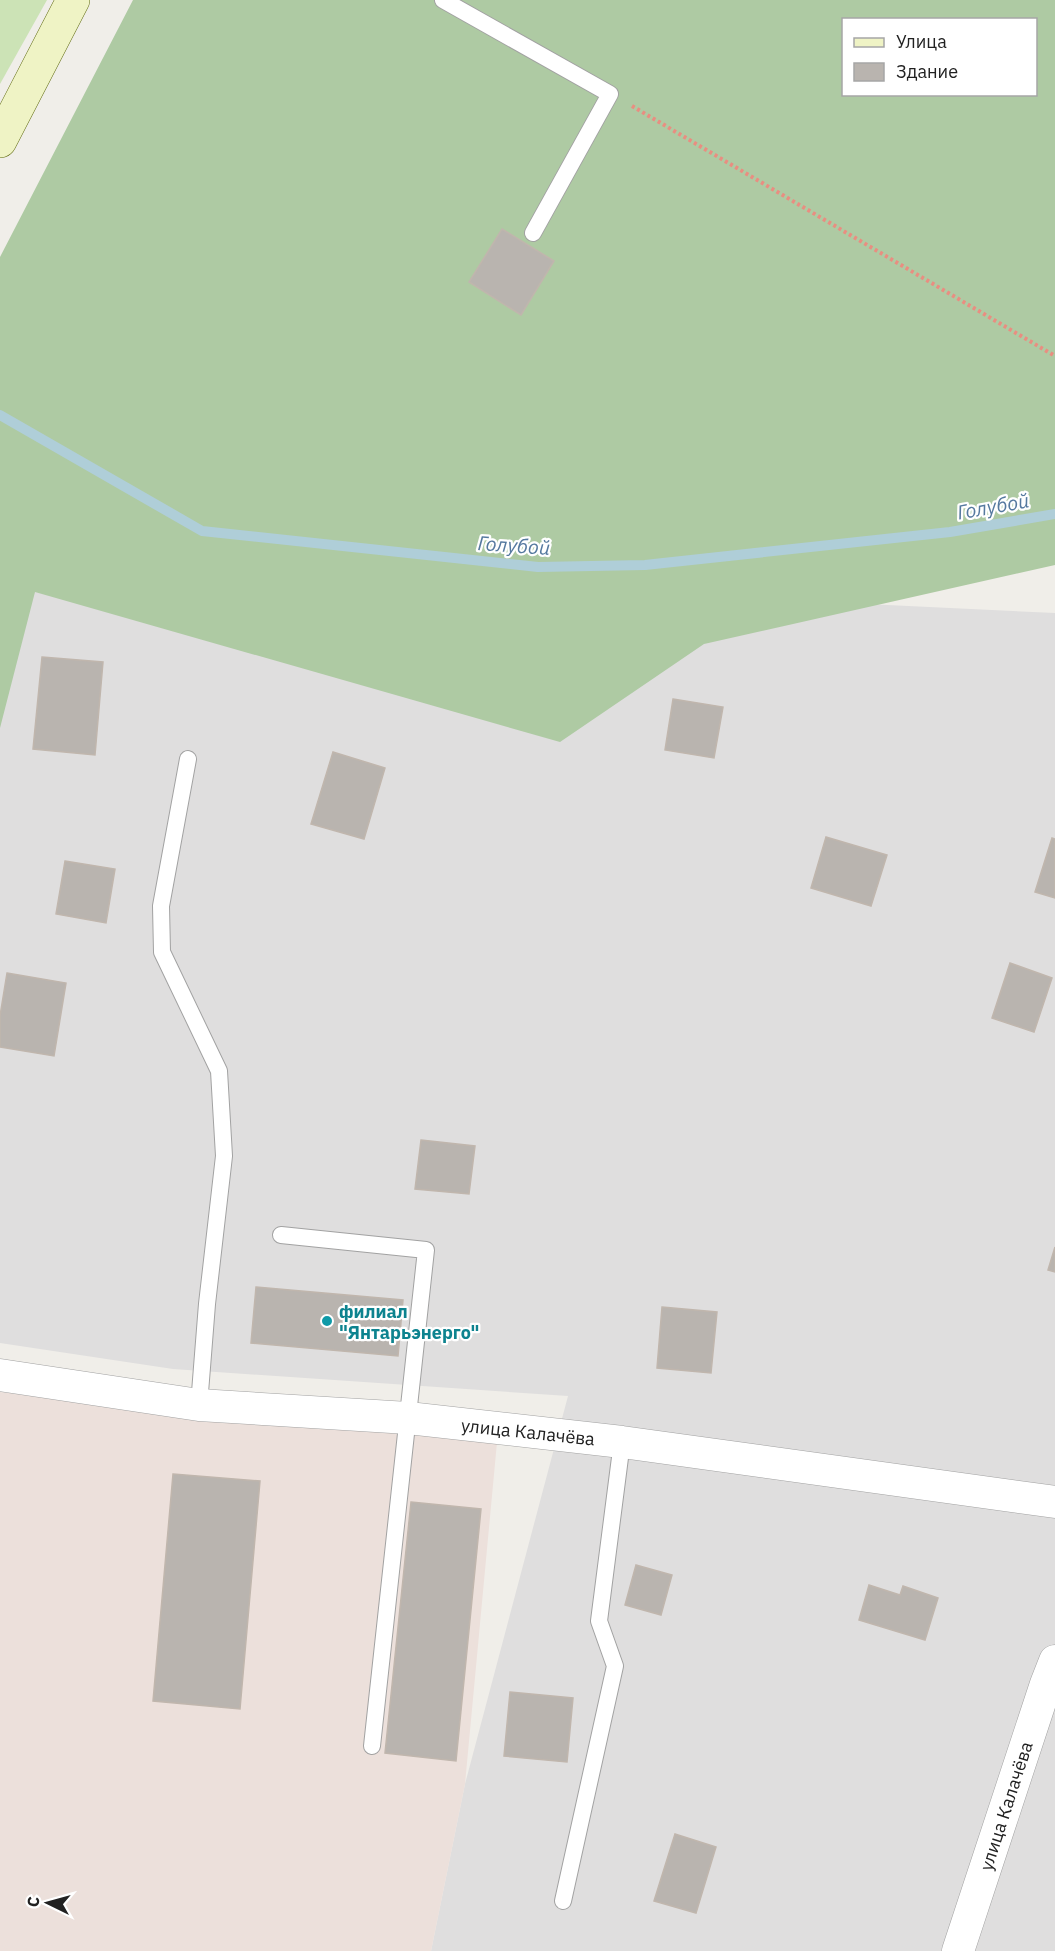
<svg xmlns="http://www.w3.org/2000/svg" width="1055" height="1951" viewBox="0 0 1055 1951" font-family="'IBM Plex Sans',sans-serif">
<rect width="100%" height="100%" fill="#f0eee9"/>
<!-- residential -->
<path fill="#dfdede" d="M0 563 1055 613V1951H431L465 1784 568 1396 173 1369 0 1343Z"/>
<!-- military -->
<path fill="#ece0db" d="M0 1392 497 1442 465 1784 431 1951H0Z"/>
<!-- grass -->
<path fill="#cce3b6" d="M0 0H47L0 84Z"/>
<!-- forest -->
<path fill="#aecaa3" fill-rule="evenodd" d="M133 0H1055V565L704 644 560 742 35 592 0 728V257ZM844 20H1036V94H844Z"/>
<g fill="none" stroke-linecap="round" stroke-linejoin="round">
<!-- stream -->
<path stroke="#afced8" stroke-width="10" d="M0 415 202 531 538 567 645 565 950 532 1055 514"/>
</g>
<!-- building -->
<g fill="#b9b4af" stroke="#c0b6ad" stroke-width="1.5">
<path d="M502 229 554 261 521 315 469 282Z"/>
<path d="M42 657 103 662 95 755 33 749Z"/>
<path d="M673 699 723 707 714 758 665 750Z"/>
<path d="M333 752 385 768 364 839 311 824Z"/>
<path d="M826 837 887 855 871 906 811 888Z"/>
<path d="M1052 838 1055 839V898L1035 892Z"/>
<path d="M65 861 115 869 106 923 56 914Z"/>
<path d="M1010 963 1052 978 1034 1032 992 1018Z"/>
<path d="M7 973 66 983 54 1056 0 1047V1016Z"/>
<path d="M421 1140 475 1146 469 1194 415 1189Z"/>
<path d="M1055 1247V1272L1048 1270Z"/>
<path d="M256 1287 403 1300 398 1356 251 1343Z"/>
<path d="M662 1307 717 1312 711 1373 657 1368Z"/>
<path d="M173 1474 260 1481 240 1709 153 1701Z"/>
<path d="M411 1502 481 1509 456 1761 385 1753Z"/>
<path d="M636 1565 672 1575 661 1615 625 1605Z"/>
<path d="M869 1585 900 1595 903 1586 938 1598 925 1640 859 1620Z"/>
<path d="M510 1692 573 1698 567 1762 504 1756Z"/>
<path d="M675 1834 716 1847 696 1913 654 1901Z"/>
</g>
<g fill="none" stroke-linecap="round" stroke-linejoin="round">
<defs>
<g id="lane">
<path d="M443 0 610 94 533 233"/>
<path d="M188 759 161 906 162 952 219 1071 224 1156 207 1304 199 1405"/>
<path d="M281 1235 426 1250 372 1746"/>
<path d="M563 1901 615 1666 599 1621 622 1442"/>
</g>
<g id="street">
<path d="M0 1375 199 1405 408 1418 622 1442 1055 1502"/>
<path d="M958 1951 1046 1684 1055 1661"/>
</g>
<path id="secondary" d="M0 141 73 0"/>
</defs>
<!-- lane casing -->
<use href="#lane" stroke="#a2a2a2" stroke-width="18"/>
<!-- street casing -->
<use href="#street" stroke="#a2a2a2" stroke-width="33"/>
<!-- secondary casing -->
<use href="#secondary" stroke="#626d13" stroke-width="34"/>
<!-- path -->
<path stroke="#e98e81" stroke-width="4" stroke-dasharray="3 3" stroke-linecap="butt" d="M632 106 1055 356"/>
<!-- lane -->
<use href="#lane" stroke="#fff" stroke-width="16"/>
<!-- street -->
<use href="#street" stroke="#fff" stroke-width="32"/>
<!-- secondary -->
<use href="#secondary" stroke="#eff3c5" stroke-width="33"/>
</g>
<!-- markers -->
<circle fill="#0f9aa8" stroke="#fff" stroke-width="2" cx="327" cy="1321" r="6"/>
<g text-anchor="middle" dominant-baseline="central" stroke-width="4.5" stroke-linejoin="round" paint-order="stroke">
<!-- culture labels -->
<g font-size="18" font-weight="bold" fill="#0d838f" stroke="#fff" text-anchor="start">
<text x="339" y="1311">филиал<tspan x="339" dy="21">"Янтарьэнерго"</tspan></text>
</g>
<!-- street labels -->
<g font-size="18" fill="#212121" stroke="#fff">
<text transform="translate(528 1432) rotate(6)">улица Калачёва</text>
<text transform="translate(1006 1806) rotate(-72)">улица Калачёва</text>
</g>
<!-- water labels -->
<g font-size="20" font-style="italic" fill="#55799f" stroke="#fff">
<text transform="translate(993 506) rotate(-10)">Голубой</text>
<text transform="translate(514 545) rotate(4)">Голубой</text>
</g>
</g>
<!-- legend -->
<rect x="842" y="18" width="195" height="78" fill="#ffffff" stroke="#a6a6a6" stroke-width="1.5"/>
<rect x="854" y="38" width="30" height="9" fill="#eff3c5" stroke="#a6a6a6" stroke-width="1.5"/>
<text x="896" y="48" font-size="18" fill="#212121">Улица</text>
<rect x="854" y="63" width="30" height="18" fill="#b9b4af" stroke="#a6a6a6" stroke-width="1.5"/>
<text x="896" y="78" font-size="18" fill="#212121">Здание</text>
<!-- north arrow -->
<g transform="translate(48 1903) rotate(275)" stroke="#ffffff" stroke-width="4.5" paint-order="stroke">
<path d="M0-4.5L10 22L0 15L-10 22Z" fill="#212121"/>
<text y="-9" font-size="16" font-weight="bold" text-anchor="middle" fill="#212121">С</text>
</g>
</svg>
